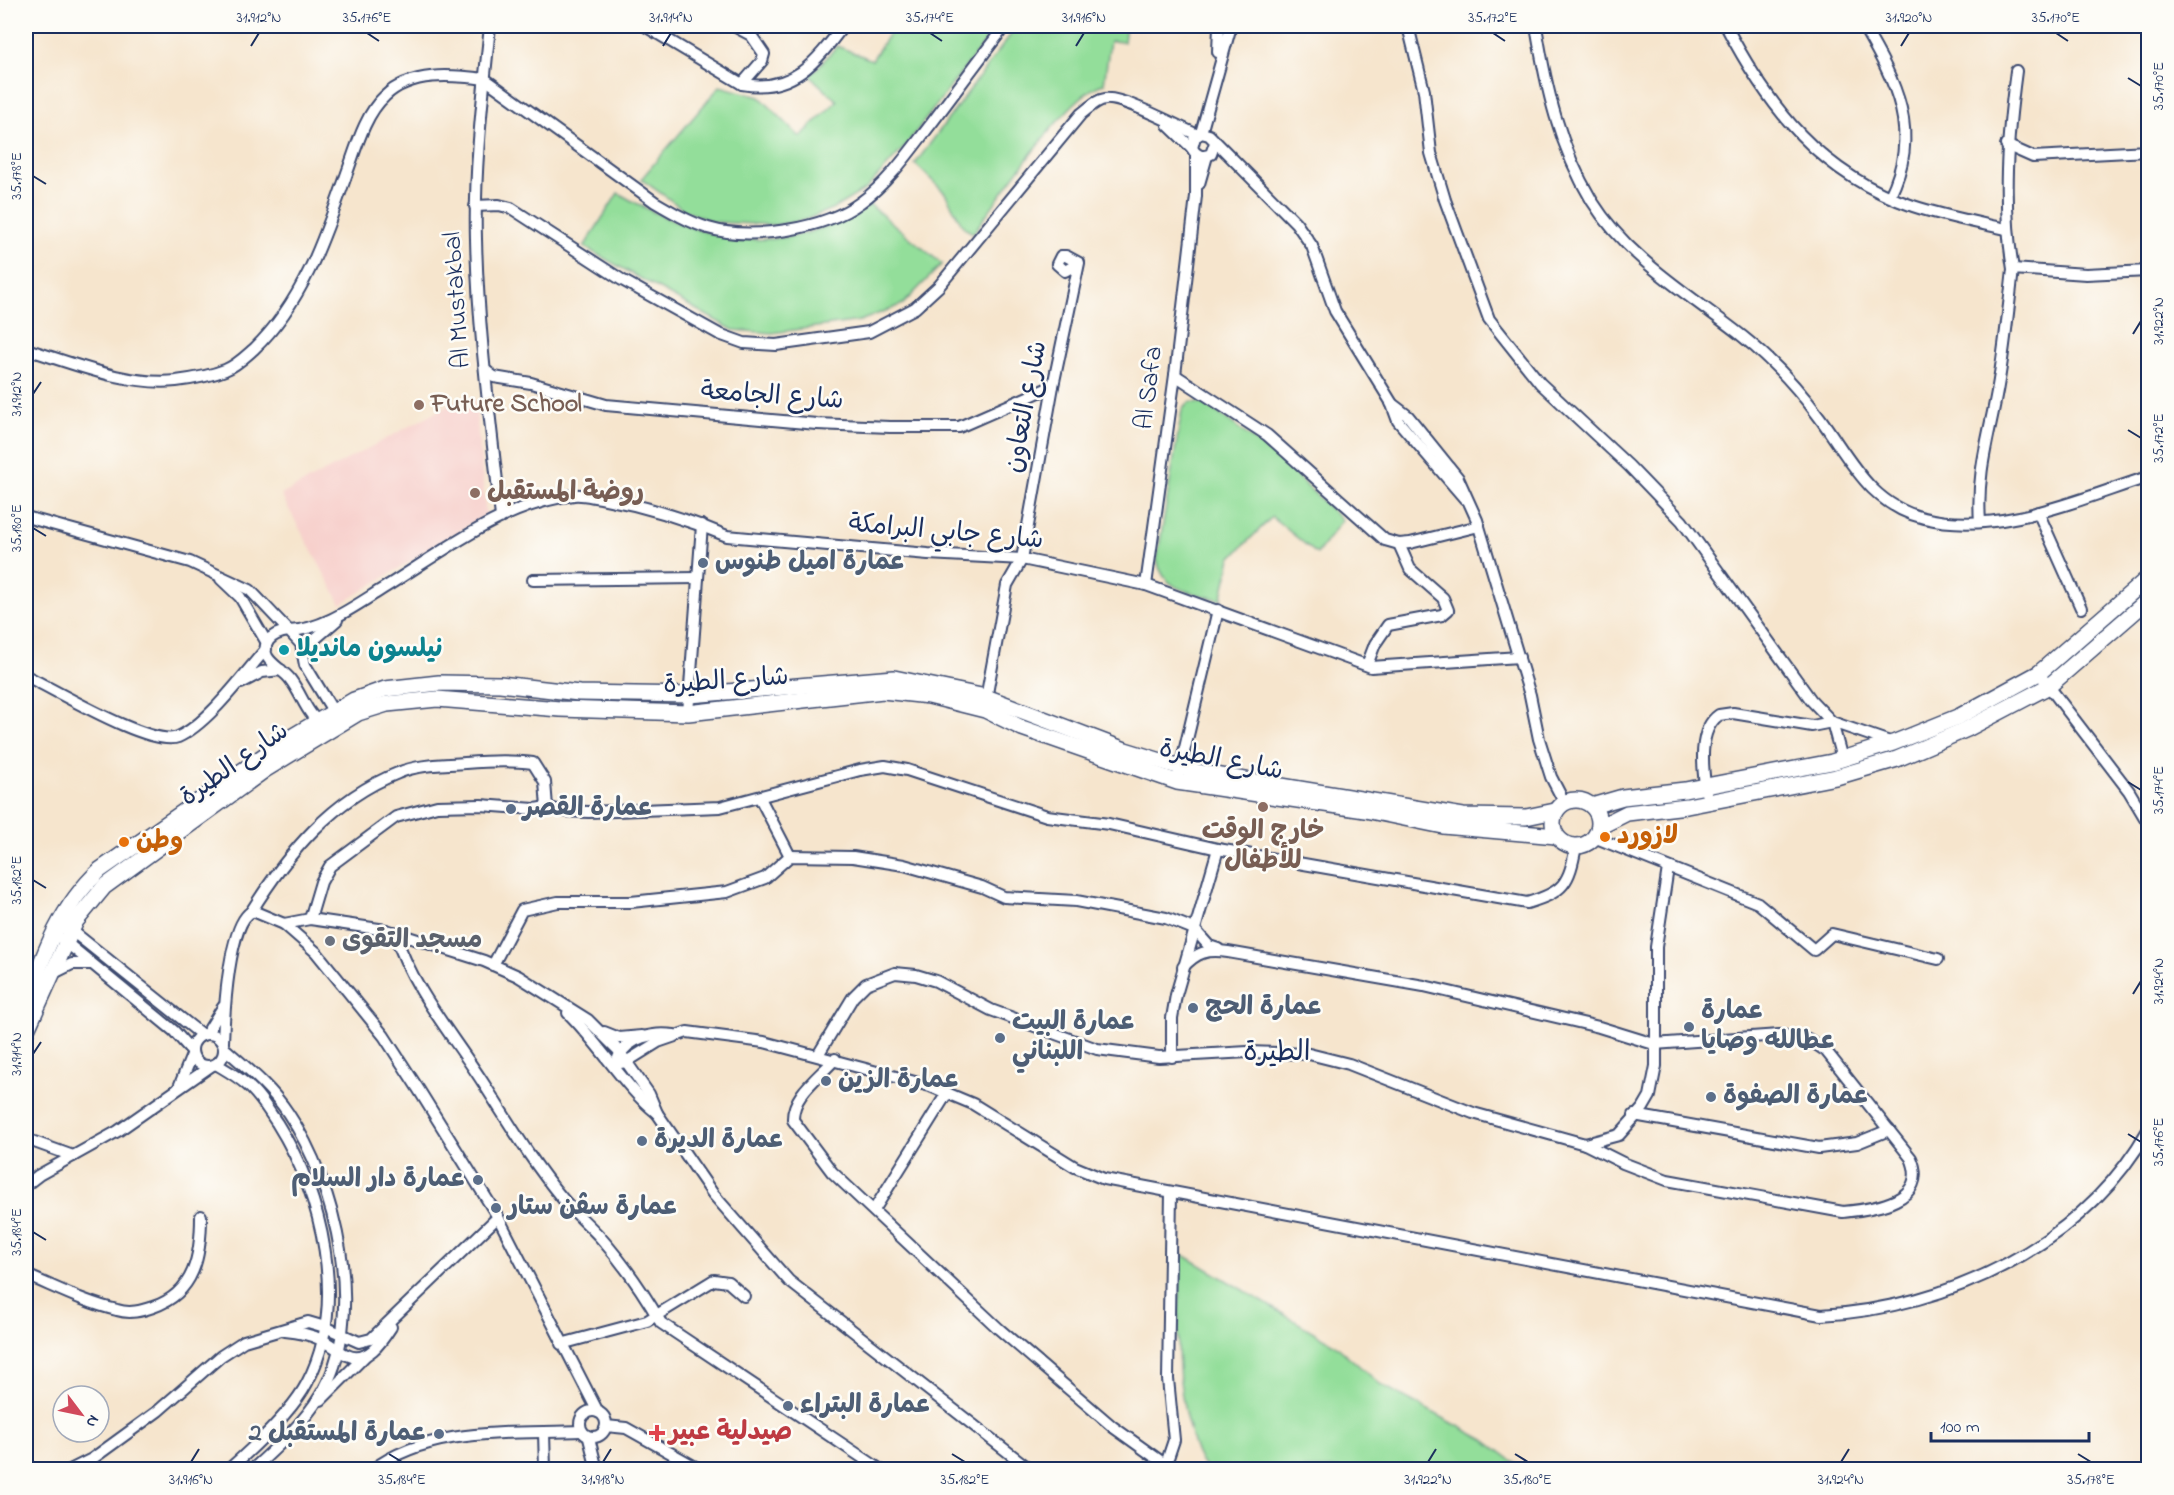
<svg xmlns="http://www.w3.org/2000/svg" width="2174" height="1495" viewBox="0 0 2174 1495" font-family="'Indie Flower','Playpen Sans Arabic',sans-serif">
<rect width="100%" height="100%" fill="#fdfcf7"/>
<filter id="ink" filterUnits="userSpaceOnUse"><feTurbulence type="fractalNoise" baseFrequency=".0167" numOctaves="2"/><feDisplacementMap in="SourceGraphic" scale="12" xChannelSelector="R" yChannelSelector="G"/><feConvolveMatrix kernelMatrix="1 2 1 2 8 2 1 2 1" color-interpolation-filters="sRGB"/></filter>
<filter id="wash" filterUnits="userSpaceOnUse"><feTurbulence type="fractalNoise" baseFrequency=".008" numOctaves="4" result="noise"/><feDisplacementMap in="SourceGraphic" scale="24" xChannelSelector="R" yChannelSelector="G"/><feGaussianBlur stdDeviation="1.35" result="paint"/><feColorMatrix in="noise" values="0 0 0 0 0 0 0 0 0 0 0 0 0 0 0 0 0 1.4 0 .05"/><feComposite in="paint" operator="in"/></filter>
<g filter="url(#wash)">
<rect width="100%" height="100%" fill="#f6e5cd"/>
<!-- built -->
<path fill="#f7d0cc" d="M464 397 475 399 486 515 341 604 281 495Z"/>
<!-- green -->
<g fill="#93de9a" stroke="#57867c" stroke-width="1.5">
<path d="M894 26H997L902 150 866 189 836 207 805 220 776 225 713 222 686 211 641 179 720 86 760 97 800 137 837 101 810 76 837 46 872 60Z"/>
<path d="M1017 26H1126L1124 42 1110 41 1104 84C1069 91 997 202 973 233L964 228 945 193 915 164Z"/>
<path d="M618 193C705 244 779 260 870 205L942 264 903 304 860 321 772 333 733 330 584 247Z"/>
<path d="M1189 402 1203 403 1228 420 1281 461 1342 520 1317 554 1272 517 1231 558 1221 600C1193 592 1164 593 1157 560L1182 410Z"/>
<path d="M1182 1254 1334 1344 1380 1384 1484 1440 1523 1469H1206C1197 1458 1194 1446 1190 1432 1172 1372 1179 1316 1182 1254Z"/>
</g>
</g>
<g filter="url(#ink)">
<g fill="none" stroke-linecap="round" stroke-linejoin="round">
<defs>
<g id="minor">
<path d="M490 26C483 96 474 168 476 239 478 332 491 425 501 517"/>
<path d="M645 26 742 84C793 93 816 62 843 26"/>
<path d="M734 26 751 35 764 54 762 61 742 84"/>
<path d="M1408 26 1424 91 1431 153 1445 200 1489 319 1540 383 1629 466 1682 521 1811 700 1832 722 1890 742"/>
<path d="M1536 26C1546 88 1559 146 1592 201 1629 260 1689 294 1742 336 1771 359 1798 388 1820 418 1850 459 1870 505 1924 518 1999 536 2079 499 2148 477"/>
<path d="M1726 26C1769 108 1821 175 1913 206 1943 216 1975 222 2006 229"/>
<path d="M1863 26C1896 82 1922 132 1890 196"/>
<path d="M1218 52 1219 26"/>
<path d="M1168 125 1192 148"/>
<path d="M1201 133 1231 26"/>
<path d="M1215 143 1211 154C1203 158 1196 156 1192 148L1195 137 1201 133 1209 135 1296 223 1312 246 1335 311 1391 402 1398 421 1465 499"/>
<path d="M2006 145 2033 157 2148 151"/>
<path d="M1199 184 1207 156"/>
<path d="M475 206 499 205 511 208 622 280 719 334 744 343 776 345 869 332 915 308 939 286 1081 114C1088 109 1096 100 1105 99 1122 96 1179 127 1198 135"/>
<path d="M2013 269C2002 202 2007 138 2016 71"/>
<path d="M26 349C73 363 126 386 176 381 192 379 210 376 225 370 236 366 246 356 254 349 304 301 325 236 347 173 356 148 365 114 385 96 411 71 452 75 485 79L655 202C672 212 689 222 708 228 751 241 825 229 861 202 889 182 910 151 931 124 956 91 980 58 1005 26"/>
<path d="M485 370 494 377 531 383 606 405 817 424 890 427H959L1053 386"/>
<path d="M1175 375 1267 435 1385 540 1399 544 1410 543 1479 526"/>
<path d="M1391 403 1408 416 1458 478 1477 520 1530 695 1539 739 1551 777 1564 802"/>
<path d="M2038 512 2081 608"/>
<path d="M26 517 190 562 250 590 289 631C321 630 352 608 379 591 440 554 501 504 574 495 582 494 593 497 601 498 645 506 687 519 727 536L928 554 1022 559 1146 585 1371 667 1519 657"/>
<path d="M1980 522C1976 469 1991 431 1999 380 2005 343 2009 306 2013 269L2086 274 2148 271"/>
<path d="M221 579 240 597 267 643"/>
<path d="M533 580 698 578"/>
<path d="M1146 585 1175 375 1196 196V154"/>
<path d="M289 631 301 644 305 665 333 711 330 729C306 718 305 699 290 679 282 668 257 659 268 641 273 634 280 632 289 631Z"/>
<path d="M303 655 315 639 337 620"/>
<path d="M1367 665 1375 644 1388 625 1442 615 1448 610 1443 598 1410 569 1399 544"/>
<path d="M26 676C54 689 151 748 178 737 208 724 244 674 266 649"/>
<path d="M2044 680 2129 791 2148 823"/>
<path d="M241 683 262 672 281 670"/>
<path d="M985 704 1007 585 1022 559 1053 386 1079 263 1066 256H1061L1057 264 1065 271 1079 263"/>
<path d="M688 713 702 525"/>
<path d="M1832 722 1842 759"/>
<path d="M1179 773 1218 610"/>
<path d="M1706 793C1703 770 1697 730 1719 715L1733 713 1812 726 1832 722"/>
<path d="M760 798 790 856"/>
<path d="M1594 837 1758 903 1814 950 1832 934 1938 959"/>
<path d="M251 912C287 854 332 799 398 773 419 764 442 765 465 763 489 761 510 760 533 763L545 782 547 807"/>
<path d="M310 919 321 882 330 866 396 817 437 806 481 805 535 809 547 807 560 811 589 812 720 807 860 770 885 766 907 770 1047 816 1109 824 1218 849 1527 903C1564 892 1569 884 1576 846"/>
<path d="M284 924 316 952 384 1036 419 1090 498 1217 598 1412"/>
<path d="M66 930H71L202 1035"/>
<path d="M394 932C414 991 449 1030 482 1081 508 1121 531 1161 562 1198 574 1212 588 1224 600 1237 623 1263 644 1293 661 1323L881 1470"/>
<path d="M62 939 174 1031 191 1050"/>
<path d="M493 965 522 910 558 902H631L727 892 765 878 790 856 853 857 904 865 982 887 1004 897 1076 901 1166 918 1194 929 1209 946 1218 949"/>
<path d="M1183 967C1197 952 1207 949 1228 952L1424 986 1599 1027 1654 1044 1779 1035 1808 1039 1826 1051 1911 1158C1930 1202 1873 1209 1843 1212L1667 1180 1623 1163 1585 1144"/>
<path d="M52 974 72 964H91"/>
<path d="M568 1013C599 1043 625 1088 657 1113"/>
<path d="M604 1032 619 1038 642 1036"/>
<path d="M207 1033 223 1007"/>
<circle cx="208" cy="1050" r="16"/>
<path d="M223 1042C224 1017 228 920 253 911L284 924 310 919 386 930 484 961 518 976 588 1020 618 1050 649 1094 657 1113 713 1194 789 1281 1031 1470"/>
<path d="M224 1048C247 1068 271 1087 288 1113 336 1184 369 1318 320 1396 303 1424 276 1448 252 1470"/>
<path d="M818 1055 853 997 866 984 895 973 916 975 936 981 991 1010 1097 1049 1159 1057 1248 1052 1309 1054 1349 1064 1473 1113 1585 1144 1619 1135 1643 1108 1650 1096 1656 1066V947L1668 868"/>
<path d="M1172 1057V1018L1176 995 1218 849"/>
<path d="M618 1058C628 1037 654 1032 674 1035"/>
<path d="M835 1059C819 1077 792 1095 793 1120L832 1172 999 1329 1113 1427 1173 1470"/>
<path d="M216 1064C226 1070 237 1076 246 1084 259 1094 268 1110 277 1123 322 1195 349 1303 307 1383 292 1412 253 1448 228 1470"/>
<path d="M614 1064 626 1062 658 1042 687 1032 764 1042 930 1086 973 1104 1075 1167 1104 1179 1821 1315C1949 1308 2083 1245 2148 1130"/>
<path d="M179 1087 192 1055"/>
<path d="M1634 1115 1819 1148 1857 1143 1889 1130"/>
<path d="M26 1139 73 1156"/>
<path d="M26 1185 39 1175 118 1131 211 1066"/>
<path d="M874 1210 947 1093"/>
<path d="M26 1275C55 1287 86 1303 117 1310 130 1314 141 1311 153 1307 195 1293 201 1255 201 1216"/>
<path d="M285 1331C298 1332 310 1334 322 1340 331 1344 338 1351 347 1355 367 1365 382 1341 391 1327"/>
<path d="M561 1344 647 1321 714 1280 728 1282 744 1296"/>
<path d="M321 1400 366 1355"/>
<circle cx="593" cy="1424" r="13"/>
<path d="M606 1426 626 1428 701 1470"/>
<path d="M544 1432 545 1470"/>
<path d="M589 1438 597 1470"/>
<path d="M1166 1464 1174 1440 1168 1379 1171 1193"/>
<path d="M26 1465 35 1470"/>
<path d="M70 1470 92 1459 158 1411 221 1356 244 1341 308 1322 325 1327 359 1342 371 1339 498 1217"/>
<path d="M372 1470C431 1426 512 1434 581 1431"/>
</g>
<g id="secondary">
<circle cx="1576" cy="823" r="23"/>
<path d="M1592 806 1623 797 1685 790 1832 762 1893 743 1960 716 2039 673 2148 578"/>
<path d="M1599 827 1627 813 1687 806 1836 777 1897 759 1967 729 2049 686 2148 600"/>
<path d="M26 1003C44 953 60 907 100 870L288 739 354 700 385 689 439 683 500 684 579 693 690 695 894 678 986 697 1125 750 1197 772 1463 816 1526 817 1555 811"/>
<path d="M26 1032 76 921 104 887 266 769 358 713 387 704 437 699 560 709 688 713 883 691 929 696 985 710 1022 728 1177 782 1365 810 1443 826 1556 836"/>
</g>
</defs>
<!-- minor casing -->
<use href="#minor" stroke="#3c4a6f" stroke-width="14"/>
<!-- secondary casing -->
<use href="#secondary" stroke="#3c4a6f" stroke-width="18"/>
<!-- minor -->
<use href="#minor" stroke="#fff" stroke-width="10"/>
<!-- secondary -->
<use href="#secondary" stroke="#fff" stroke-width="15"/>
</g>
</g>
<!-- ticks -->
<path fill="none" stroke="#1b2f5e" stroke-width="2" d="M367 33 379 41M930 33 942 41M1493 33 1505 41M2056 33 2068 41M251 46 259 33M663 46 671 33M1076 46 1084 33M1901 46 1909 33M2128 78 2141 86M33 176 46 184M2133 334 2141 321M33 394 41 382M2128 430 2141 438M33 528 46 536M2128 782 2141 790M33 880 46 888M2133 994 2141 981M33 1054 41 1042M2128 1134 2141 1142M33 1232 46 1240M389 1454 402 1462M952 1454 965 1462M1515 1454 1528 1462M2078 1454 2091 1462M191 1462 199 1449M603 1462 611 1449M1428 1462 1436 1449M1841 1462 1849 1449"/>
<!-- markers -->
<g fill="#8d6e63" stroke="#fdfcf7" stroke-width="2">
<circle cx="419" cy="405" r="6"/>
<circle cx="475" cy="493" r="6"/>
<circle cx="1263" cy="807" r="6"/>
</g>
<g fill="#5c6f8a" stroke="#fdfcf7" stroke-width="2">
<circle cx="703" cy="563" r="6"/>
<circle cx="511" cy="809" r="6"/>
<circle cx="1193" cy="1008" r="6"/>
<circle cx="1689" cy="1027" r="6"/>
<circle cx="1000" cy="1038" r="6"/>
<circle cx="826" cy="1081" r="6"/>
<circle cx="1711" cy="1097" r="6"/>
<circle cx="642" cy="1141" r="6"/>
<circle cx="478" cy="1180" r="6"/>
<circle cx="496" cy="1208" r="6"/>
<circle cx="788" cy="1406" r="6"/>
<circle cx="439" cy="1434" r="6"/>
</g>
<circle fill="#0f9aa8" stroke="#fdfcf7" stroke-width="2" cx="284" cy="650" r="6"/>
<g fill="#e8710a" stroke="#fdfcf7" stroke-width="2">
<circle cx="1605" cy="837" r="6"/>
<circle cx="124" cy="842" r="6"/>
</g>
<circle fill="#6b7280" stroke="#fdfcf7" stroke-width="2" cx="330" cy="941" r="6"/>
<path fill="#e0444e" stroke="#fdfcf7" stroke-width="2" d="M654 1424h6v6h6v6h-6v6h-6v-6h-6v-6h6z"/>
<g text-anchor="middle" dominant-baseline="central" stroke-width="5" stroke-linejoin="round" paint-order="stroke">
<!-- street labels -->
<g font-size="26" fill="#1b2f5e" stroke="#fdfcf7">
<text transform="translate(458 300) rotate(-94)">Al Mustakbal</text>
<text transform="translate(1150 388) rotate(-83)">Al Safa</text>
<text transform="translate(772 397) rotate(4)">شارع الجامعة</text>
<text transform="translate(1027 407) rotate(-79)">شارع التعاون</text>
<text transform="translate(946 533) rotate(5)">شارع جابي البرامكة</text>
<text transform="translate(726 682) rotate(-4)">شارع الطيرة</text>
<text transform="translate(1221 761) rotate(11)">شارع الطيرة</text>
<text transform="translate(235 765) rotate(-35)">شارع الطيرة</text>
</g>
<!-- education labels -->
<g font-size="26" font-weight="bold" fill="#785e54" stroke="#fdfcf7" text-anchor="start">
<text x="431" y="405">Future School</text>
<text x="487" y="493">روضة المستقبل</text>
<text x="1263" y="832" text-anchor="middle">خارج الوقت<tspan x="1263" dy="30">للأطفال</tspan></text>
</g>
<!-- service labels -->
<g font-size="26" font-weight="bold" fill="#4e5e75" stroke="#fdfcf7" text-anchor="start">
<text x="715" y="563">عمارة اميل طنوس</text>
<text x="523" y="809">عمارة القصر</text>
<text x="1205" y="1008">عمارة الحج</text>
<text x="1701" y="1012">عمارة<tspan x="1701" dy="30">عطالله وصايا</tspan></text>
<text x="1012" y="1023">عمارة البيت<tspan x="1012" dy="30">اللبناني</tspan></text>
<text x="838" y="1081">عمارة الزين</text>
<text x="1723" y="1097">عمارة الصفوة</text>
<text x="654" y="1141">عمارة الديرة</text>
<text x="466" y="1180" text-anchor="end">عمارة دار السلام</text>
<text x="508" y="1208">عمارة سڤن ستار</text>
<text x="800" y="1406">عمارة البتراء</text>
<text x="427" y="1434" text-anchor="end">عمارة المستقبل 2</text>
</g>
<!-- culture labels -->
<g font-size="26" font-weight="bold" fill="#0d838f" stroke="#fdfcf7" text-anchor="start">
<text x="296" y="650">نيلسون مانديلا</text>
</g>
<!-- food labels -->
<g font-size="26" font-weight="bold" fill="#c56008" stroke="#fdfcf7" text-anchor="start">
<text x="1617" y="837">لازورد</text>
<text x="136" y="842">وطن</text>
</g>
<!-- worship labels -->
<g font-size="26" font-weight="bold" fill="#5b616d" stroke="#fdfcf7" text-anchor="start">
<text x="342" y="941">مسجد التقوى</text>
</g>
<!-- health labels -->
<g font-size="26" font-weight="bold" fill="#be3a42" stroke="#fdfcf7" text-anchor="start">
<text x="669" y="1433">صيدلية عبير</text>
</g>
<!-- quarter labels -->
<g font-size="28" fill="#1b2f5e" stroke="#fdfcf7">
<text x="1277" y="1053">الطيرة</text>
</g>
</g>
<!-- margin -->
<rect width="2174" height="1495" fill="none" stroke="#fdfcf7" stroke-width="66"/>
<!-- north arrow -->
<g transform="translate(81 1414) rotate(122)"><circle r="28" fill="#fdfcf7" stroke="#a3aaba" stroke-width="1.5"/>
<path d="M0-4.5L10 22L0 15L-10 22Z" fill="#d1495b"/>
<text y="-9" font-size="16" font-weight="bold" text-anchor="middle" fill="#1b2f5e">N</text>
</g>
<!-- scale -->
<path d="M1931 1432v9h158v-9" fill="none" stroke="#1b2f5e" stroke-width="3"/>
<text x="1940" y="1432" font-size="18" fill="#1b2f5e" stroke="#fdfcf7" stroke-width="4.5" paint-order="stroke">100 m</text>
<rect x="33" y="33" width="2108" height="1429" fill="none" stroke="#1b2f5e" stroke-width="2"/>
<g font-size="15" text-anchor="middle" fill="#1b2f5e">
<text x="259" y="22">31.912°N</text>
<text x="367" y="22">35.176°E</text>
<text x="671" y="22">31.914°N</text>
<text x="930" y="22">35.174°E</text>
<text x="1084" y="22">31.916°N</text>
<text x="1493" y="22">35.172°E</text>
<text x="1909" y="22">31.920°N</text>
<text x="2056" y="22">35.170°E</text>
<text transform="translate(2158 86) rotate(-90)" y="5">35.170°E</text>
<text transform="translate(16 176) rotate(-90)" y="5">35.178°E</text>
<text transform="translate(2158 321) rotate(-90)" y="5">31.922°N</text>
<text transform="translate(16 394) rotate(-90)" y="5">31.912°N</text>
<text transform="translate(2158 438) rotate(-90)" y="5">35.172°E</text>
<text transform="translate(16 528) rotate(-90)" y="5">35.180°E</text>
<text transform="translate(2158 790) rotate(-90)" y="5">35.174°E</text>
<text transform="translate(16 880) rotate(-90)" y="5">35.182°E</text>
<text transform="translate(2158 981) rotate(-90)" y="5">31.924°N</text>
<text transform="translate(16 1054) rotate(-90)" y="5">31.914°N</text>
<text transform="translate(2158 1142) rotate(-90)" y="5">35.176°E</text>
<text transform="translate(16 1232) rotate(-90)" y="5">35.184°E</text>
<text x="191" y="1484">31.916°N</text>
<text x="402" y="1484">35.184°E</text>
<text x="603" y="1484">31.918°N</text>
<text x="965" y="1484">35.182°E</text>
<text x="1428" y="1484">31.922°N</text>
<text x="1528" y="1484">35.180°E</text>
<text x="1841" y="1484">31.924°N</text>
<text x="2091" y="1484">35.178°E</text>
</g>
</svg>
